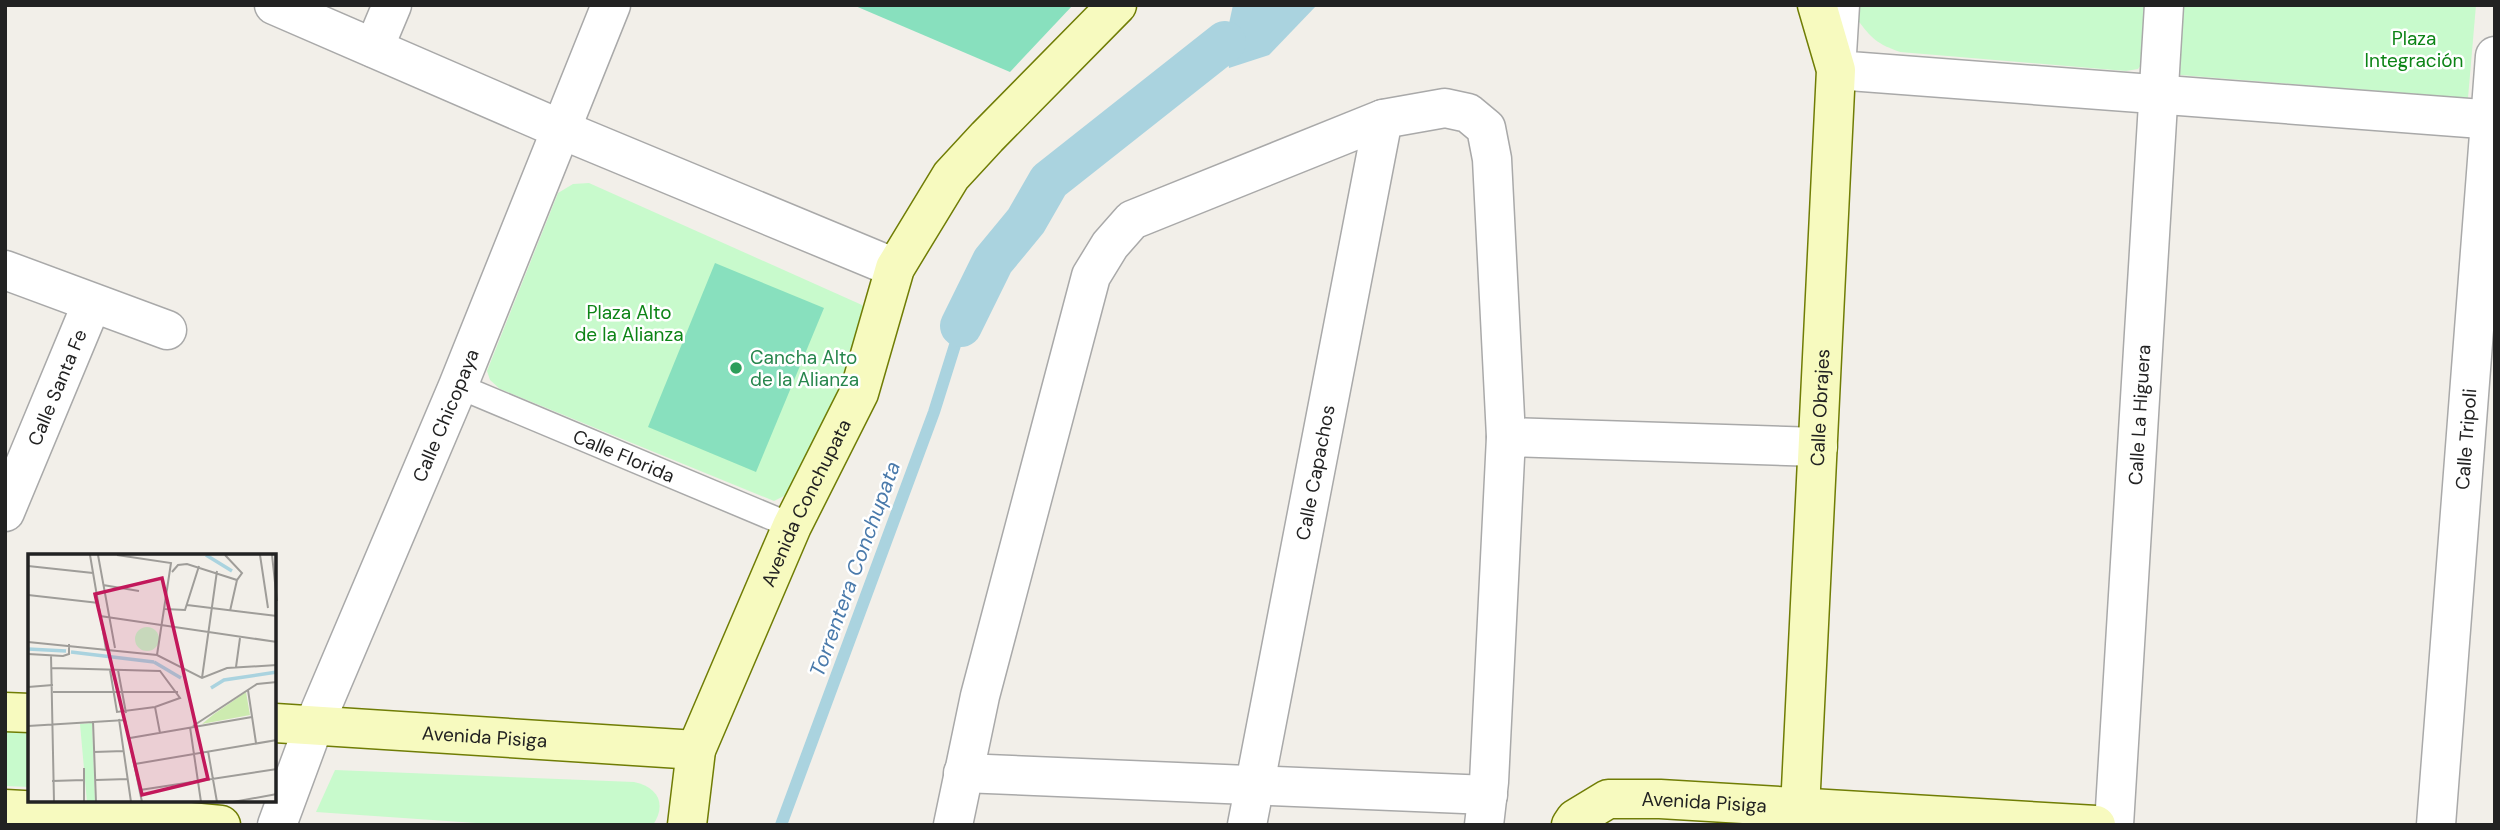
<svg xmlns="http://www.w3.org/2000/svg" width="2500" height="830" viewBox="0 0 2500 830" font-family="'DM Sans',sans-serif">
<rect width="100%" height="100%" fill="#f2efe9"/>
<!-- park -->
<g fill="#c8facc">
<path d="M1859 5H2148L2145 60 2138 69 2126 71 1900 52C1877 44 1871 38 1857 19Z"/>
<path d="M2182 5H2476L2468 98 2180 75Z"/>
<path d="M589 183 862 305 870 321 794 491 774 501 500 389 490 380 487 371 558 193 573 184Z"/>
<path d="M5 730 30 731V787L5 786Z"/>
<path d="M335 770 634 782C658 787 667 804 653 825H505L316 812Z"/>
</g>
<!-- pitch -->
<g fill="#88e0be">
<path d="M853 5H1073L1010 72Z"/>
<path d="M715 263 824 308 756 472 648 427Z"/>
</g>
<!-- water -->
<path fill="#aad3df" d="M1233 5H1317L1269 55 1229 68 1225 42Z"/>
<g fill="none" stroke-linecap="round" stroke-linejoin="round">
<!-- stream -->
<path stroke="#aad3df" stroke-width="12" d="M781 825 934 412 961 326"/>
<!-- canal -->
<path stroke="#aad3df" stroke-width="42" d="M961 326 993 261 1026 221 1049 181 1225 42"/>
<defs>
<g id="lane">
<path id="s1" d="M458 386 792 526"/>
</g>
<g id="street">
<path d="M274 5 560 129 895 268"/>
<path d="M1840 5 1836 70 2495 120"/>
<path d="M374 48 392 5"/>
<path d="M5 270 167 330"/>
<path d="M1506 437 1818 447"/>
<path id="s2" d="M5 512 92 303"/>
<path d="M963 773 1488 795"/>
<path id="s3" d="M277 825 314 725 458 386 611 5"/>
<path d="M953 825 980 696 1091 276 1110 245 1132 220 1383 119 1445 108 1468 113 1486 128 1492 159 1506 437 1489 782 1484 825"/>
<path id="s4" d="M1247 825 1383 119"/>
<path id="s5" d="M2114 825 2164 5"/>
<path id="s6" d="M2436 825 2495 56"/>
</g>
<g id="secondary">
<path d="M5 712 30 713"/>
<path id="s7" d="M275 723 696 750"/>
<path d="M5 809 115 815 221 825"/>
<path id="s8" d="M1800 809 1836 70 1817 5"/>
<path id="s9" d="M687 825 696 750 792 526 859 393 895 268 951 176 987 137 1117 5"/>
<path id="s10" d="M1571 825 1575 819 1608 799H1660L2096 825"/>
</g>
</defs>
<!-- lane casing -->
<use href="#lane" stroke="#a9a9a9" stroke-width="27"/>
<!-- street casing -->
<use href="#street" stroke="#a9a9a9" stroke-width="41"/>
<!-- secondary casing -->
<use href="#secondary" stroke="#707d05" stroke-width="41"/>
<!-- lane -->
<use href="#lane" stroke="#fff" stroke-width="24"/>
<!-- street -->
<use href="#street" stroke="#fff" stroke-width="38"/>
<!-- secondary -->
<use href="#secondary" stroke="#f7fabf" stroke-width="38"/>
</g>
<!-- markers -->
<circle fill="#2e9e5b" stroke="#fff" stroke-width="2.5" cx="736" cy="368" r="7"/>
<g text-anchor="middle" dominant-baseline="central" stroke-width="5" stroke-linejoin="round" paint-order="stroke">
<!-- park labels -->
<g font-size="19" fill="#0c8416" stroke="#fff">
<text x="2414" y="38">Plaza<tspan x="2414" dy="22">Integración</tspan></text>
<text x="629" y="312">Plaza Alto<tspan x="629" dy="22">de la Alianza</tspan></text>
</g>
<!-- leisure labels -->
<g font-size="19" fill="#27864d" stroke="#fff" text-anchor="start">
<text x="750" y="357">Cancha Alto<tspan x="750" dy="22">de la Alianza</tspan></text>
</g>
<!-- street labels -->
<g font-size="19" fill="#222" stroke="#fff">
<text stroke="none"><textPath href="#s2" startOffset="135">Calle Santa Fe</textPath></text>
<text stroke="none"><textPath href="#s8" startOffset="402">Calle Obrajes</textPath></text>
<text stroke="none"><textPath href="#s3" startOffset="443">Calle Chicopaya</textPath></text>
<text stroke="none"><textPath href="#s5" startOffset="411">Calle La Higuera</textPath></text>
<text stroke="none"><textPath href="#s6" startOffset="387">Calle Tripoli</textPath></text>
<text stroke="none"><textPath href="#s1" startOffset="180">Calle Florida</textPath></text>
<text stroke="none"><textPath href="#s4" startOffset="359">Calle Capachos</textPath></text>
<text stroke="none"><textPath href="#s9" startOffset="346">Avenida Conchupata</textPath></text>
<text stroke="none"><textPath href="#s7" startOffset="210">Avenida Pisiga</textPath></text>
<text stroke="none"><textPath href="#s10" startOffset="142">Avenida Pisiga</textPath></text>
</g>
<!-- water labels -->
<g font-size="21" font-style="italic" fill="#4a7aab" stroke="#fff">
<text transform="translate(855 569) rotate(-70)">Torrentera Conchupata</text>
</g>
</g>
<!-- overview -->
<g transform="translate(28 554)">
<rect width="248" height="248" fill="#f2efe9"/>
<path d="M218 138 222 161 174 170 186 160Z" fill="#cdebb0"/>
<path d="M107 85a12 12 0 1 1 24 0a12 12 0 1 1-24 0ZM64 169 67 248H59L52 170Z" fill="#c8facc"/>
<path fill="none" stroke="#aad3df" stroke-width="3.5" d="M178 1 204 17M0 95 38 97M43 98 126 108M126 108 153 124M183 134 196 126 249 118"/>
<path fill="none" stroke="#9f9d99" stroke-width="2" d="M62 1 78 95M70 1 87 94M89 1 143 9 129 101M232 1 240 54M244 1 249 47M0 12 65 19M144 18 150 11 159 10 209 26 214 19 197 1M75 31 111 37M0 41 71 49M159 51 249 62M137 55 157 56 171 12M202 57 209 26M72 62 249 88M0 88 129 101 174 124 199 114 249 111M0 100 35 102 41 100V90M23 101 26 248M208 113 212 84M24 114 132 117 152 144 127 153 89 158 82 116M90 116 98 159M174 124 189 17M0 133 25 131M220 136 228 189M25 138H150M127 153 132 179M91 165 103 248M65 167 68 248M0 172 97 166 114 248M165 172 229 130 249 128M162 173 173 248M102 184 224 163M180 197 189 248M66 198 96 197M107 210 249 186M56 214V248M68 226 100 225M24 227 56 226M112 236 249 215M205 248 249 240"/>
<path fill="#c2185b" fill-opacity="0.15" stroke="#c2185b" stroke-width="3.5" d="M134 24 180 225 114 241 67 40Z"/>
<rect width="248" height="248" fill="none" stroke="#222" stroke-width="3.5"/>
</g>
<!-- border -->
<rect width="2500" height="830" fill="none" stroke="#222222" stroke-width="14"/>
</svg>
